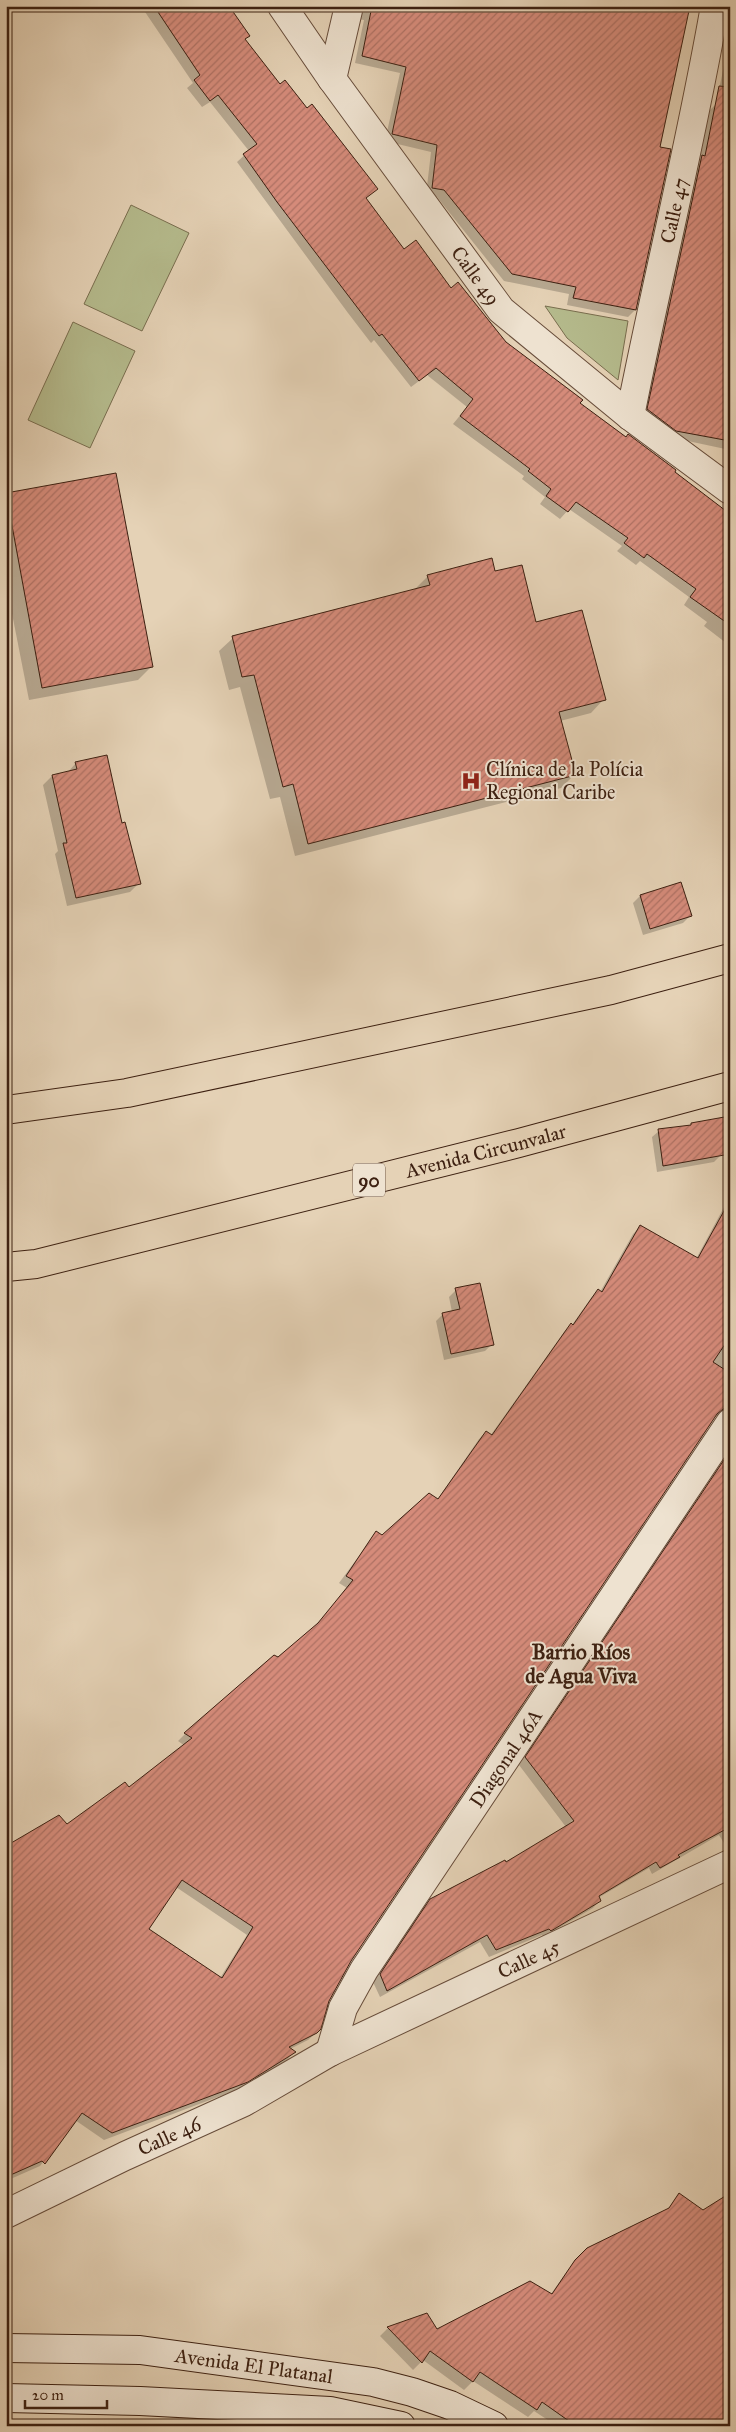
<svg xmlns="http://www.w3.org/2000/svg" width="736" height="2432" viewBox="0 0 736 2432" font-family="'IM FELL Great Primer',serif">
<defs>
<pattern id="building-hatch" width="6" height="6" patternUnits="userSpaceOnUse" patternTransform="scale(1.25)"><rect width="6" height="6" fill="#d58b7a"/><path d="M-1 1l2-2M0 6l6-6M5 7l2-2" fill="none" stroke="#ae7163"/></pattern>
</defs>
<rect width="100%" height="100%" fill="#e5d2b6"/>
<filter id="stains"><feTurbulence type="fractalNoise" baseFrequency=".004" numOctaves="4"/><feColorMatrix values="0 0 0 0 .2 0 0 0 0 .09 0 0 0 0 .02 0 0 0 .5 -.17"/></filter>
<radialGradient id="worn" r=".72"><stop offset=".6" stop-color="#630" stop-opacity="0"/><stop offset="1" stop-color="#630" stop-opacity=".3"/></radialGradient>
<!-- park -->
<g fill="#b5bb8d" stroke="#796e4f">
<path d="M131 205 189 233 142 331 84 304Z"/>
<path d="M545 306 628 321 618 380 567 338Z"/>
<path d="M73 322 135 351 90 448 28 420Z"/>
</g>
<!-- shadow -->
<g fill="#0003" fill-rule="evenodd">
<path d="M146 6H242L233 13 244 40 280 86 307 110 376 189 365 199 404 250 450 289 505 343 579 403 673 472 730 523V646L704 626 707 622 684 605 689 597 640 561 636 565 617 551 622 546 569 509 560 519 540 504 545 497 522 479 524 476 453 424 467 407 427 375 411 387 374 340 371 343 348 313 237 162 249 151 210 102 202 107 187 88 193 83 143 9Z"/>
<path d="M307 6H330L325 12Z"/>
<path d="M356 6H688L658 148 635 310 628 317 567 305 569 294 504 281 437 197 426 195 431 152 385 141 400 73 355 63 364 20 357 19Z"/>
<path d="M730 37V450L669 437 641 417 695 163 700 159 709 111 716 104Z"/>
<path d="M115 474 152 666 138 680 29 700 6 583V495Z"/>
<path d="M494 573 535 623 604 699 591 713 560 721 574 775 561 788 295 856 280 797 270 799 240 687 229 690 219 651 233 638 414 590 428 576Z"/>
<path d="M76 763 122 824 139 883 130 892 67 906 55 854 58 851 43 785 52 776 67 773Z"/>
<path d="M640 896 690 916 683 923 643 935 633 903Z"/>
<path d="M730 1117 720 1156 714 1162 657 1172 652 1137 659 1131Z"/>
<path d="M730 1196V1417L724 1414 715 1416 350 1961 328 2000 316 2033 308 2040 290 2049 294 2052 288 2059 239 2089 104 2140 75 2120 40 2166 6 2181V1850L67 1826 128 1789 185 1746 178 1741 185 1734 274 1656 278 1659 314 1628 347 1588 339 1583 376 1533 382 1536 437 1500 479 1439 486 1432 490 1436 564 1332 572 1325 591 1298 598 1291 600 1292 633 1234 640 1227 696 1259ZM176 1887 247 1935 220 1978 147 1929Z"/>
<path d="M456 1290 492 1344 485 1351 444 1360 436 1321 443 1314 452 1312 449 1297Z"/>
<path d="M730 1450V1839L724 1843 719 1835 652 1874 649 1868 598 1898 600 1900 593 1908 543 1937 542 1935 489 1957 480 1942 380 1997 373 1982 423 1908 431 1900 506 1864 566 1827 519 1765Z"/>
<path d="M679 2195 703 2211 730 2426H557L534 2411 528 2417 473 2381 464 2390 423 2360 413 2370 380 2336 387 2329 427 2315 436 2330 551 2294 568 2270 577 2260 666 2211Z"/>
</g>
<!-- building -->
<g fill="url(#building-hatch)" stroke="#3d2011" fill-rule="evenodd">
<path d="M154 6H229L250 36 245 39 280 84 285 80 307 108 312 104 378 189 366 198 404 249 416 240 451 288 458 282 506 342 583 400 580 403 626 437 628 434 676 470 675 472 730 514V625L690 597 696 589 647 554 644 558 624 543 628 538 576 502 568 512 546 496 551 489 528 471 530 469 460 416 473 399 436 368 419 381 382 334 379 336 277 202 243 154 257 144 218 95 210 101 194 80 200 75Z"/>
<path d="M372 6H690L660 147 671 149 636 310 573 298 576 287 512 274 444 190 432 188 437 145 392 134 406 67 362 56Z"/>
<path d="M719 86 730 87V441L676 431 647 409 702 155 705 156Z"/>
<path d="M116 473 153 667 42 688 6 493Z"/>
<path d="M492 558 495 571 522 565 536 622 582 610 606 700 559 712 576 775 308 844 293 784 283 787 254 675 242 677 232 636 430 585 427 575Z"/>
<path d="M107 755 122 823 125 822 141 884 76 898 63 843H67L52 775 77 769 75 762Z"/>
<path d="M681 882 692 916 650 929 640 895Z"/>
<path d="M730 1116V1154L663 1166 658 1129 691 1125V1123Z"/>
<path d="M730 1200V1337L713 1362 730 1373V1408L723 1409 717 1414 351 1961 329 2001 321 2029 317 2033 289 2047 296 2052 248 2082 112 2133 82 2113 45 2164 42 2161 6 2177V1846L59 1815 67 1824 125 1782 129 1787 192 1738 184 1733 274 1655 278 1657 318 1623 353 1580 346 1576 376 1531 382 1535 429 1493 438 1499 486 1431 492 1435 571 1323 573 1325 598 1289 602 1292 640 1225 698 1258ZM182 1880 253 1927 222 1978 149 1929Z"/>
<path d="M480 1283 494 1345 451 1354 442 1313 460 1309 455 1288Z"/>
<path d="M730 1451V1827L678 1855 680 1857 660 1868 656 1862 599 1896 601 1901 551 1931 549 1929 496 1950 487 1935 387 1991 380 1974 430 1899 505 1860 506 1862 574 1821 525 1757Z"/>
<path d="M679 2193 703 2210 730 2193V2426H576L542 2402 537 2410 480 2372 473 2382 430 2351 422 2363 387 2327 427 2313 437 2329 530 2281 552 2294 575 2260 587 2248 669 2208Z"/>
</g>
<g fill="none" stroke-linecap="round" stroke-linejoin="round">
<defs>
<g id="street">
<path id="s1" d="M282 6 332 79 501 310 630 416 730 490"/>
<path d="M332 79 349 6"/>
<path id="s2" d="M630 416C657 279 691 144 715 6"/>
<path id="s3" d="M330 2052 343 2008 364 1970 730 1423"/>
<path id="s4" d="M6 2214 125 2156 244 2102 330 2052 730 1864"/>
</g>
<g id="secondary">
<path id="s5" d="M6 2348 140 2350 373 2382 412 2392 450 2405 494 2426"/>
<path d="M6 2398 140 2401 330 2411 401 2426"/>
</g>
<g id="highway">
<path d="M6 1110 127 1093 611 990 730 958"/>
<path id="s6" d="M6 1267 36 1264 519 1143 730 1086"/>
</g>
</defs>
<!-- street casing -->
<use href="#street" stroke="#674c3a" stroke-width="30"/>
<!-- secondary casing -->
<use href="#secondary" stroke="#3d2011" stroke-width="30"/>
<!-- highway casing -->
<use href="#highway" stroke="#3d2011" stroke-width="30"/>
<!-- street -->
<use href="#street" stroke="#eee2d0" stroke-width="28"/>
<!-- secondary -->
<use href="#secondary" stroke="#eee2d0" stroke-width="28"/>
<!-- highway -->
<use href="#highway" stroke="#e5d2b6" stroke-width="28"/>
</g>
<!-- icons -->
<defs>
<symbol id="hospital-bare" viewBox="-9 -9 18 18"><path d="M-5-5h3v3.5h4V-5h3V5h-3V1.5h-4V5h-3Z" fill="#8f2418" stroke="#eee2d0" stroke-width="2.5" paint-order="stroke"/></symbol>
</defs>
<g fill-rule="evenodd">
<use href="#hospital-bare" x="457" y="767" width="28" height="28"/>
</g>
<g text-anchor="middle" dominant-baseline="central" stroke-width="4" stroke-linejoin="round" paint-order="stroke">
<!-- shield labels -->
<rect fill="#eee2d0" stroke="#725a4a" stroke-width="1" x="353" y="1163.5" width="32" height="33" rx="4"/>
<g font-size="19" font-weight="bold" fill="#3d2011">
<text x="369" y="1180">90</text>
</g>
<!-- street labels -->
<g font-size="20" fill="#3d2011" stroke="#eee2d0">
<text stroke="none"><textPath href="#s2" startOffset="210">Calle 47</textPath></text>
<text stroke="none"><textPath href="#s1" startOffset="332">Calle 49</textPath></text>
<text stroke="none"><textPath href="#s6" startOffset="494">Avenida Circunvalar</textPath></text>
<text stroke="none"><textPath href="#s3" startOffset="344">Diagonal 46A</textPath></text>
<text stroke="none"><textPath href="#s4" startOffset="582">Calle 45</textPath></text>
<text stroke="none"><textPath href="#s4" startOffset="181">Calle 46</textPath></text>
<text stroke="none"><textPath href="#s5" startOffset="249">Avenida El Platanal</textPath></text>
</g>
<!-- poi labels -->
<g font-size="20" fill="#3d2011" stroke="#eee2d0" text-anchor="start">
<text x="486" y="769">Clínica de la Polícia<tspan x="486" dy="23">Regional Caribe</tspan></text>
</g>
<!-- neighbourhood labels -->
<g font-size="21" font-weight="bold" fill="#3d2011" stroke="#eee2d0">
<text x="581" y="1652">Barrio Ríos<tspan x="581" dy="24">de Agua Viva</tspan></text>
</g>
</g>
<!-- margin -->
<rect width="736" height="2432" fill="none" stroke="#e5d2b6" stroke-width="25"/>
<rect x="8" y="8" width="721" height="2417" fill="none" stroke="#3d2011" stroke-width="2.5"/>
<rect x="12" y="12" width="711" height="2407" fill="none" stroke="#3d2011"/>
<!-- scale -->
<path d="M25 2400v8h82v-8" fill="none" stroke="#3d2011" stroke-width="2.5"/>
<text x="32" y="2400" font-size="15" fill="#3d2011" stroke="#eee2d0" stroke-width="4" paint-order="stroke">20 m</text>
<rect width="100%" height="100%" filter="url(#stains)"/>
<rect width="100%" height="100%" fill="url(#worn)"/>
</svg>
